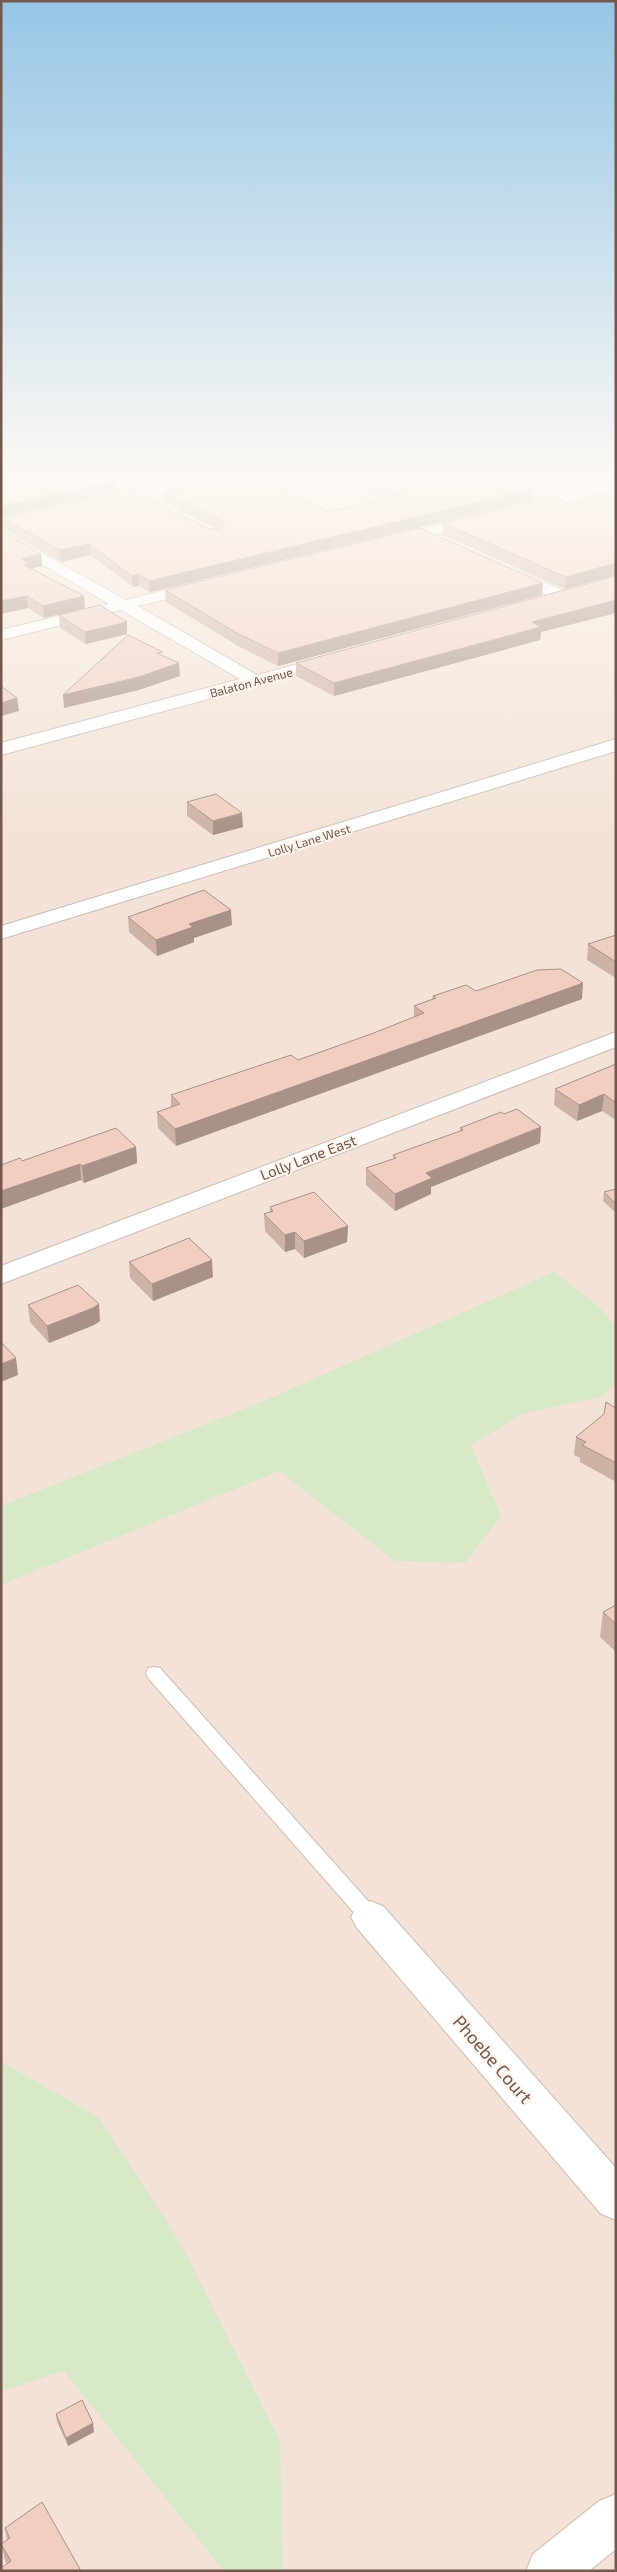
<svg xmlns="http://www.w3.org/2000/svg" width="617" height="2572" viewBox="0 0 617 2572" font-family="'Exo 2',sans-serif">
<rect width="100%" height="100%" fill="#fbf2e7"/>
<!-- residential -->
<rect fill="#f3e3d6" x="1" y="478" width="615" height="2093"/>
<!-- green -->
<g fill="#d7e9c6">
<path d="M554 1272 598 1306 616 1326V1383L603 1396 522 1414 471 1445 501 1516 465 1563 395 1561 279 1471 1 1585V1506L262 1402Z"/>
<path d="M1 2062 98 2117 180 2242 280 2441 283 2571H224L64 2371 1 2391Z"/>
</g>
<g fill="none" stroke-linecap="round" stroke-linejoin="round">
<defs>
<path id="lane" d="M154 1667 160 1668 377 1911 379 1917 377 1923 370 1925 363 1923 148 1678 146 1673 148 1668Z"/>
<g id="street">
<path d="M194 478H222L215 482 101 507 94 503 101 499Z"/>
<path d="M297 478H317L347 494 340 498 335 497Z"/>
<path d="M616 482V490L523 513 516 509 518 506Z"/>
<path d="M478 516 485 520 483 523 391 546 383 541 386 538Z"/>
<path d="M1 530 126 600 201 581 207 583 209 586 207 589 138 606 257 675 332 655 338 656 341 660 338 664 1 755V743L240 679 121 610 1 640V630L109 604 1 540Z"/>
<path d="M510 567 569 593 571 596 563 601 557 599 504 575 502 572Z"/>
<path d="M616 739V751L1 939V926Z"/>
<path d="M616 1032V1047L1 1284V1266Z"/>
<path d="M370 1901 383 1906 616 2168V2220L601 2214 357 1928 351 1917 357 1906Z"/>
</g>
<path id="secondary" d="M616 2494V2549L589 2571H526L533 2554 599 2501Z"/>
</defs>
<!-- lane casing -->
<use href="#lane" stroke="#cfbbb1" stroke-width="2"/>
<!-- street casing -->
<use href="#street" stroke="#cfbbb1" stroke-width="2"/>
<!-- secondary casing -->
<use href="#secondary" stroke="#d1bbae" stroke-width="2"/>
<!-- lane -->
<use href="#lane" fill="#fff" fill-rule="evenodd"/>
<!-- street -->
<use href="#street" fill="#fff" fill-rule="evenodd"/>
<!-- secondary -->
<use href="#secondary" fill="#fff" fill-rule="evenodd"/>
</g>
<!-- wall -->
<g fill="#ceb2a5">
<path d="M341 478H509L533 500 150 592 139 586 133 587 90 555 61 562 4 529 3 518 217 529 163 502V491L328 512 387 499Z"/>
<path d="M616 490V575L565 589 443 535V523L567 503Z"/>
<path d="M1 531 41 554 42 566 31 568 85 608 44 618 28 608 1 614Z"/>
<path d="M616 576V613L541 632 540 640 334 696 296 676V663Z"/>
<path d="M543 583 542 595 278 666 238 646 166 602 165 590Z"/>
<path d="M59 615 127 634 86 644 60 628Z"/>
<path d="M187 802 243 827 213 835 187 816Z"/>
<path d="M128 917 232 925 194 938V942L157 956 129 932Z"/>
<path d="M616 935V978L587 960 588 944Z"/>
<path d="M476 991 582 999 176 1146 158 1128 157 1112 171 1107V1095L298 1060 371 1034 414 1017V1006L432 999 433 996Z"/>
<path d="M616 1064V1120L602 1111 577 1121 554 1105 555 1089Z"/>
<path d="M504 1114 540 1143 431 1187V1194L395 1211 366 1185V1168L393 1159V1155L460 1131V1128Z"/>
<path d="M136 1147 137 1163 84 1183 81 1180 22 1161Z"/>
<path d="M616 1189V1213L603 1201 604 1192Z"/>
<path d="M270 1207 348 1226 347 1242 304 1258 295 1249 285 1252 265 1231 264 1214 270 1212Z"/>
<path d="M129 1262 213 1277 153 1301 130 1278Z"/>
<path d="M28 1305 100 1321 94 1325 49 1343 30 1322Z"/>
<path d="M616 1408V1482L580 1462V1458L574 1455 576 1437Z"/>
<path d="M616 1605V1652L600 1637 603 1612Z"/>
<path d="M56 2414 94 2432 68 2446 57 2422Z"/>
<path d="M5 2528 81 2571 7 2564 5 2560 1 2544 7 2540Z"/>
</g>
<!-- shaded-wall -->
<g fill="#a89186">
<path d="M116 481 117 492 1 517V506Z"/>
<path d="M533 489V500L150 592 149 581Z"/>
<path d="M89 544 90 555 61 562 60 550Z"/>
<path d="M41 554 42 566 30 569V575L21 559Z"/>
<path d="M616 563V575L565 589 566 577Z"/>
<path d="M139 574V586L133 587 132 576Z"/>
<path d="M543 583 542 595 278 666V653Z"/>
<path d="M27 596 28 608 1 614V601Z"/>
<path d="M84 596 85 608 44 618 43 606Z"/>
<path d="M616 600V613L541 632 540 640 334 696V683L532 622Z"/>
<path d="M127 622V634L86 644 85 632Z"/>
<path d="M179 663 180 676 139 690 64 708 63 695Z"/>
<path d="M17 698 19 711 1 716V703Z"/>
<path d="M242 813 243 827 213 835V821Z"/>
<path d="M231 910 232 925 194 938V942L157 956 156 940 189 924Z"/>
<path d="M583 983 582 999 176 1146 175 1129Z"/>
<path d="M604 1094 602 1111 577 1121 579 1105Z"/>
<path d="M541 1127 540 1143 431 1187V1194L395 1211V1194L426 1173Z"/>
<path d="M136 1147 137 1163 84 1183 82 1166Z"/>
<path d="M80 1164 81 1180 1 1209V1191Z"/>
<path d="M348 1226 347 1242 304 1258V1241Z"/>
<path d="M295 1232V1249L285 1252V1235Z"/>
<path d="M212 1260 213 1277 153 1301 152 1284Z"/>
<path d="M99 1304 100 1321 94 1325 49 1343 47 1326Z"/>
<path d="M16 1358 18 1375 1 1382V1364Z"/>
<path d="M93 2423 94 2432 68 2446 66 2438Z"/>
</g>
<!-- building -->
<g fill="#f0cfc0" stroke="#a89186">
<path d="M1 478H111L116 481 1 506Z"/>
<path d="M228 478H265L328 512 404 495 365 478H509L533 489 149 581 139 574 132 576 89 544 60 550 3 518 131 491 209 529 220 530 225 525 221 520 163 491Z"/>
<path d="M616 490V563L566 577 443 523 552 496 567 503Z"/>
<path d="M420 528 543 583 278 653 237 633 165 590Z"/>
<path d="M1 531 41 554 21 559 29 563 24 565 84 596 43 606 27 596 1 601Z"/>
<path d="M616 576V600L532 622 541 627 334 683 296 663Z"/>
<path d="M100 605 127 622 85 632 59 615Z"/>
<path d="M128 635 163 652 157 653 179 663 139 677 63 695Z"/>
<path d="M1 686 17 698 1 703Z"/>
<path d="M216 794 242 813 213 821 187 802Z"/>
<path d="M204 890 231 910 189 924 193 927 156 940 128 917Z"/>
<path d="M616 935V962L588 944Z"/>
<path d="M561 969 583 983 175 1129 157 1112 180 1104 171 1095 291 1055 298 1060 371 1034 424 1013 414 1006 436 998 433 996 466 985 476 991 537 970Z"/>
<path d="M616 1064V1103L604 1094 579 1105 555 1089Z"/>
<path d="M517 1109 541 1127 426 1173 432 1178 395 1194 366 1168 396 1158 393 1155 463 1130 460 1128 501 1112 504 1114Z"/>
<path d="M116 1128 136 1147 82 1166 80 1164 1 1191V1165L20 1158 22 1161Z"/>
<path d="M616 1189V1204L604 1192Z"/>
<path d="M314 1192 348 1226 304 1241 295 1232 285 1235 264 1214 273 1211 270 1207Z"/>
<path d="M189 1238 212 1260 152 1284 129 1262Z"/>
<path d="M78 1285 99 1304 93 1308 47 1326 28 1305Z"/>
<path d="M1 1342 16 1358 1 1364Z"/>
<path d="M606 1402 616 1408V1463L582 1445 586 1442 576 1437 604 1414Z"/>
<path d="M616 1605V1624L603 1612Z"/>
<path d="M82 2400 93 2423 66 2438 56 2414Z"/>
<path d="M42 2502 81 2571H1V2568L11 2561 1 2544 10 2538 5 2528Z"/>
</g>
<!-- sky -->
<linearGradient id="sky" x2="0" y2="1"><stop stop-color="#96c6e6"/><stop offset="0.57" stop-color="#fdf9f4"/><stop offset="1" stop-color="#fdf9f4" stop-opacity="0"/></linearGradient>
<rect width="617" height="838" fill="url(#sky)"/>
<g text-anchor="middle" dominant-baseline="central" stroke-width="4" stroke-linejoin="round" paint-order="stroke">
<!-- far-street labels -->
<g font-size="12" fill="#74574d" stroke="#fef6ed">
<text transform="translate(251 682) rotate(-15)">Balaton Avenue</text>
<text transform="translate(309 840) rotate(-17)">Lolly Lane West</text>
</g>
<!-- street labels -->
<g font-size="15" fill="#74574d" stroke="#fef6ed">
<text transform="translate(308 1157) rotate(-21)">Lolly Lane East</text>
</g>
<!-- near-street labels -->
<g font-size="18" fill="#74574d" stroke="#fef6ed">
<text transform="translate(493 2059) rotate(49)">Phoebe Court</text>
</g>
</g>
<!-- border -->
<rect width="617" height="2572" fill="none" stroke="#74574d" stroke-width="5"/>
</svg>
